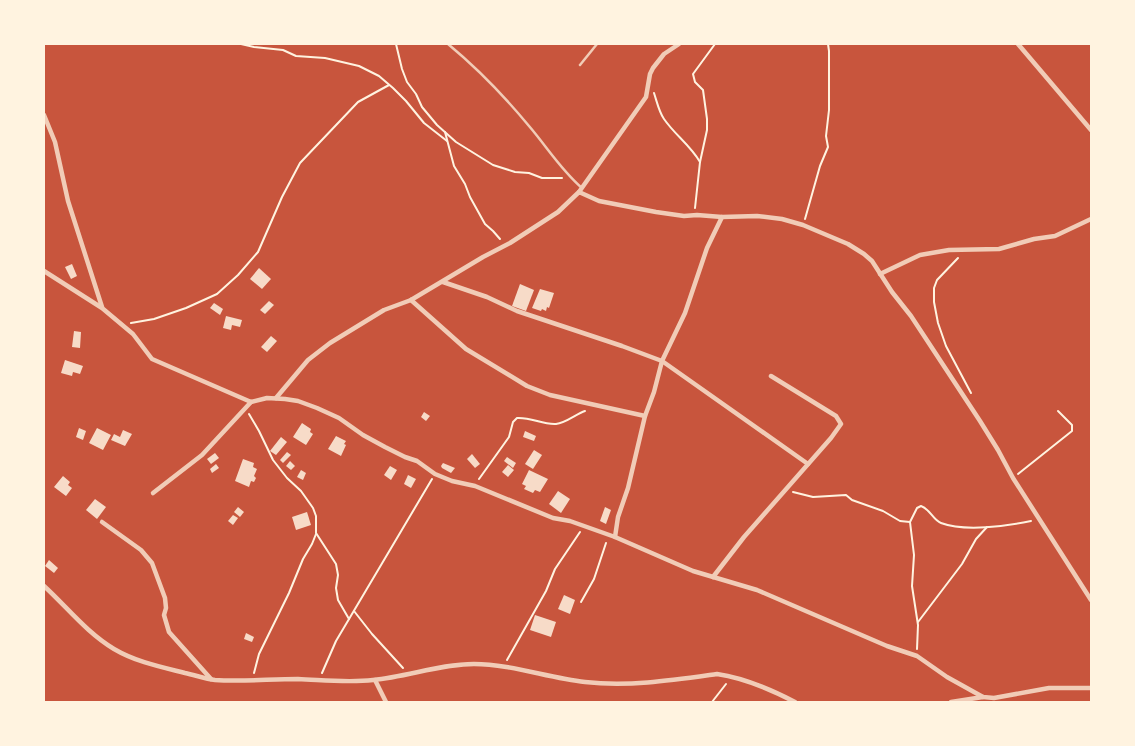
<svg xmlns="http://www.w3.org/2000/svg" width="1135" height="746" viewBox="0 0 1135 746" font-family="'IBM Plex Sans',sans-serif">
<rect width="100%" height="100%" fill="#c8553d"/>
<!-- building -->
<g fill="#f7dbc8">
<path d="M72 264 77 276 71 279 65 267Z"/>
<path d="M259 268 271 279 262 289 250 279Z"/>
<path d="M520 284 534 290 526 311 512 306Z"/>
<path d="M540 289 554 293 549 308 547 307 546 311 542 309 541 311 532 308Z"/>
<path d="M269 301 274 305 265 314 260 310Z"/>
<path d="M214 303 223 309 220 315 210 308Z"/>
<path d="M226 316 242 320 240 327 232 325 231 330 223 328Z"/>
<path d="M74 331 81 332 80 348 72 347Z"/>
<path d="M271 336 277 341 267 352 261 347Z"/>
<path d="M65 360 83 366 80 374 73 372 72 376 61 373Z"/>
<path d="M424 412 430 416 426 421 421 417Z"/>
<path d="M302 423 311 429 310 432 313 434 306 445 293 437Z"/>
<path d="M79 428 86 431 83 440 76 437Z"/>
<path d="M97 428 111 435 103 450 89 443Z"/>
<path d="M123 430 132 434 125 446 111 440 114 434 120 437Z"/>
<path d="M525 431 536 436 534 441 523 437Z"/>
<path d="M336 436 346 441 344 444 346 445 341 456 328 449Z"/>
<path d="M281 437 287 442 276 455 270 451Z"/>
<path d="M534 450 542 455 533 469 525 464Z"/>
<path d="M287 452 291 455 283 463 280 460Z"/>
<path d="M215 453 219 458 211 464 207 459Z"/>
<path d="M472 454 480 464 475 468 467 459Z"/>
<path d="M507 457 516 463 513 468 504 461Z"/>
<path d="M243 459 254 463 253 467 257 469 254 476 256 478 254 482 251 481 249 487 235 481Z"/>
<path d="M290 461 295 466 291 470 286 466Z"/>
<path d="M443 463 455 468 451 473 442 468 441 466Z"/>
<path d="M216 464 219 468 212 473 210 469Z"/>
<path d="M508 465 514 470 508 477 502 472Z"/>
<path d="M390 466 397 470 391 480 384 475Z"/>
<path d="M301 470 306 473 303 480 297 477Z"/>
<path d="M529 470 548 479 540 492 535 490 533 493 524 489 526 486 522 484Z"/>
<path d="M408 475 416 479 411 488 404 484Z"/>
<path d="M63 476 70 482 68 485 72 488 66 496 54 487Z"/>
<path d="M558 491 570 499 561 513 549 504Z"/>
<path d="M95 499 106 507 97 519 86 510Z"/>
<path d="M238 507 244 512 240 517 234 512Z"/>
<path d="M605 507 611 510 606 524 600 521Z"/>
<path d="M307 512 311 525 296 530 292 517Z"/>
<path d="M233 515 238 518 233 525 228 521Z"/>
<path d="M49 560 58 568 54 573 45 566Z"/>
<path d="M564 595 575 600 570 614 558 609Z"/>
<path d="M535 615 556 622 551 637 530 630Z"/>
<path d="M246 633 254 637 252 642 244 639Z"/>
</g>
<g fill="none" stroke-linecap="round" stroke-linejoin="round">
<!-- path -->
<g stroke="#fff3e0" stroke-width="2">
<path d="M241 44 254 47 283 50 296 56 325 58 359 66 379 76 393 88 406 101 424 123 447 141"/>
<path d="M396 44 402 69 407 82 416 94 422 107 437 125 456 142 493 165 515 172 529 173 542 178H562"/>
<path d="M654 93C657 102 659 112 664 119 675 135 690 145 700 162L695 208"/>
<path d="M445 132 454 166 465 184 470 197 485 224 493 231 500 239"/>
<path d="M700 162 707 130V119L703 90 695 82 693 74 715 44"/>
<path d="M805 219 820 166 828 147 826 136 829 110V51L828 44"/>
<path d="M958 258 937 280 934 288V302L938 323 946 346 971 393"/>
<path d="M131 323 154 319 186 308 217 294 238 275 258 252 282 197 300 163 358 102 389 85"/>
<path d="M249 414 259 431 273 460 287 478 301 491 313 508 316 516V533L336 564 338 575 336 588 338 600 349 619"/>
<path d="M1018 474 1072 431V425L1058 411"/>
<path d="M479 479 509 437 513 422 517 418C531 417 543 425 556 424 566 423 576 414 585 411"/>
<path d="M793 492 813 497 846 495 852 500 883 511 900 521 910 522 917 508 921 506C930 509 933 520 941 523 965 532 1007 526 1031 521"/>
<path d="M910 522 914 555 912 586 918 625 917 649"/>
<path d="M581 602 594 579 606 543"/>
<path d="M354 611 372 634 403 668"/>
<path d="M918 622 962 564 976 539 987 527"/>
<path d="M507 660 546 591 555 569 580 532"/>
<path d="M254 673 259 654 289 593 303 559 312 544 316 534"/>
<path d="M322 673 336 641 432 479"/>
<path d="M712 702 726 684"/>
</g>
<!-- service -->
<g stroke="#f1ccb7" stroke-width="2.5">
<path d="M448 44C477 68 505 97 529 126 547 147 561 170 582 188"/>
<path d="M580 65 597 44"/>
</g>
<!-- minor -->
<g stroke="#f1ccb7" stroke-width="4.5">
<path d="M1018 44 1091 130"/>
<path d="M44 115 55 142 68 201 102 307"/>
<path d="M579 192 646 97 650 74 653 68 664 54 679 44"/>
<path d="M44 271 102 308 133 334 152 359 251 402 267 398 285 399 298 401 317 408 339 418 363 435 385 447 405 457 417 461 435 474 452 481 475 486 553 518 570 521 615 537 693 571 757 590 887 646 917 656 947 677 983 697 994 698 1049 688H1091"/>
<path d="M880 274 920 255 949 250 999 249 1034 239 1055 236 1091 219"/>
<path d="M443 282 487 297 517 311 622 346 662 361 808 464"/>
<path d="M411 300 466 349 527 386 550 395 645 416"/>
<path d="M276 398 308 360 330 343 384 310 411 300 483 257 510 243 558 212 579 192 599 201 656 212 684 216 697 215 722 217 757 216 782 219 803 225 848 244 864 254 872 261 892 292 911 316 980 421 998 450 1013 478 1091 600"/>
<path d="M153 493 202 455 251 402"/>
<path d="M102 522 141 550 152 563 165 598 166 608 164 615 169 632 211 679"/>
<path d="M615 537 618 517 628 488 645 416 654 392 662 361 685 313 707 248 722 217"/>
<path d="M713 577 744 537 831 438 841 424 836 416 771 376"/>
<path d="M44 586C67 607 87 633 114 649 136 662 161 667 185 673 195 675 205 679 215 680 242 682 270 679 298 679 323 680 348 683 373 680 407 677 440 664 474 664 511 664 548 678 585 682 629 687 674 680 717 674 745 678 770 689 795 702"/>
<path d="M375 680 386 702"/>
<path d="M951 702 983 697"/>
</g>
</g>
<!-- border -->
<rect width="1135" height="746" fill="none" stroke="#fff3e0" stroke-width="90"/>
</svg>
